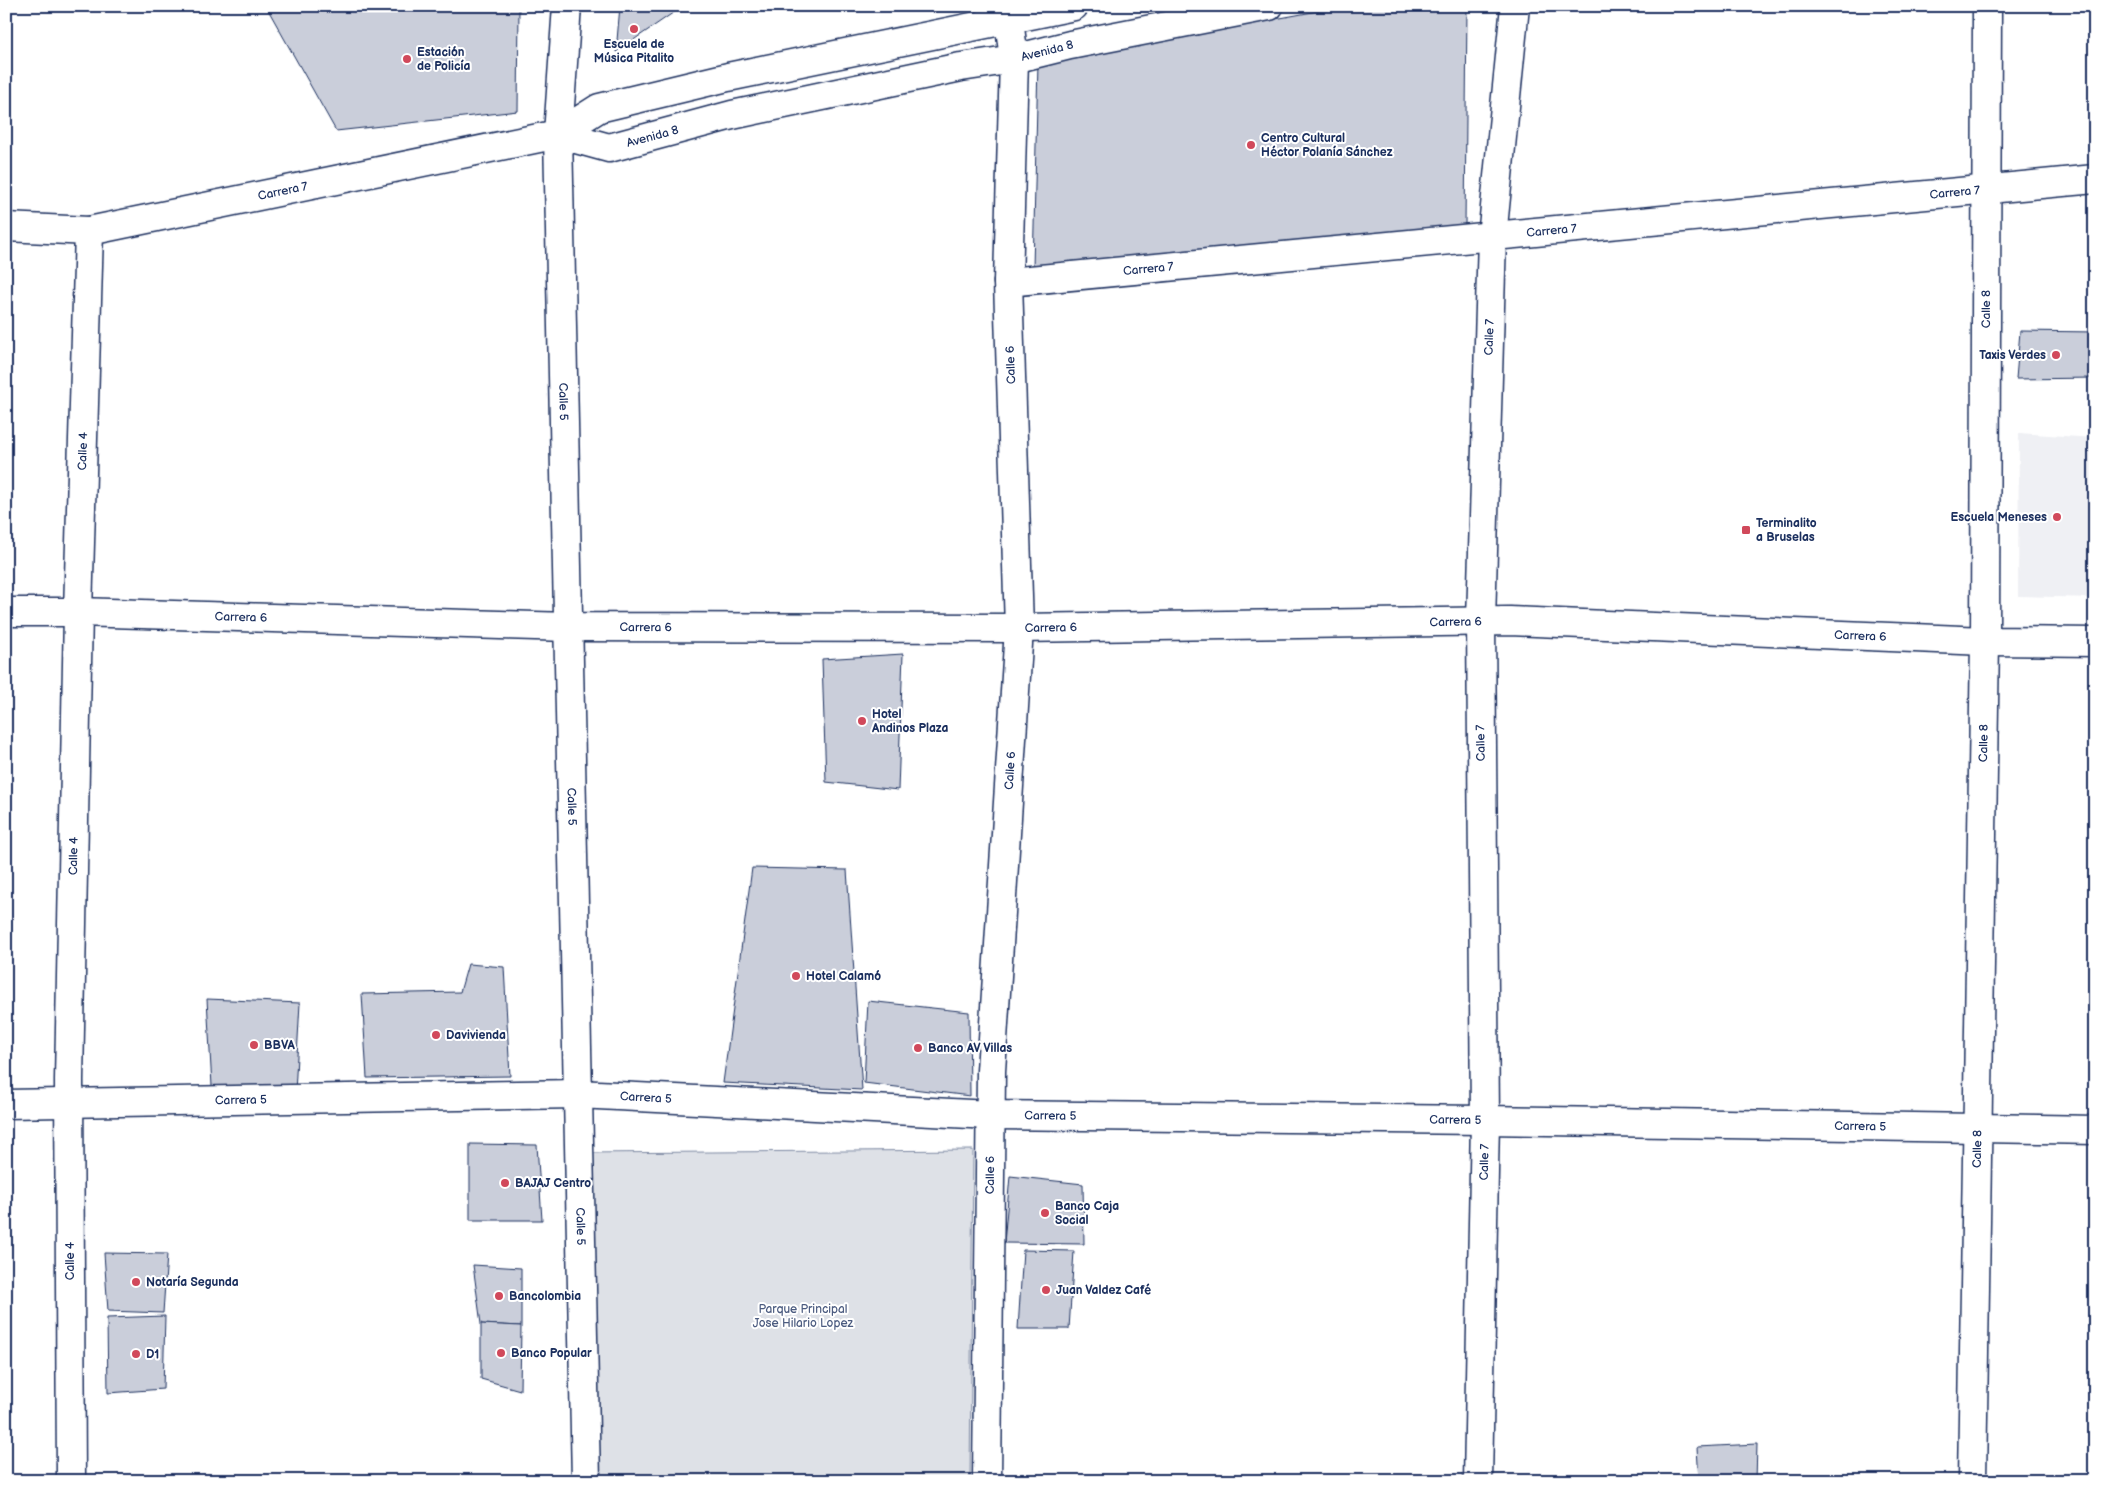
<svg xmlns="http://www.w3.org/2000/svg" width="2101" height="1487" viewBox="0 0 2101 1487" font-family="'Balsamiq Sans',sans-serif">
<rect width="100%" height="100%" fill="#fff"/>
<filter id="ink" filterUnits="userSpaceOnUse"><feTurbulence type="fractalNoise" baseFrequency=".02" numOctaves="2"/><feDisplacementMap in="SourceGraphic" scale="10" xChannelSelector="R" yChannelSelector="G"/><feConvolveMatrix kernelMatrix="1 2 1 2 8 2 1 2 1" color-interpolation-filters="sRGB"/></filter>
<g filter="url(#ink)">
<!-- built -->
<path fill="#eff0f4" d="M2019 433 2095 438V598L2018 596Z"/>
<!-- green -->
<path fill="#dee1e7" stroke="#7c88a2" d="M973 1150 970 1481H593L583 1153Z"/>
<!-- building -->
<g fill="#caceda" stroke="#1b2f5e">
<path d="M266 6H519L518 111 336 131Z"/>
<path d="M620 6H683L616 52Z"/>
<path d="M1345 6H1467L1465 226 1033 268 1038 63Z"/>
<path d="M2020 331 2095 332V378L2016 379Z"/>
<path d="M903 654 898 790 826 782 822 659Z"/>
<path d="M752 868 847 870 862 1090 723 1083Z"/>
<path d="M468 964 504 967 510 1076 367 1078 362 994 460 992Z"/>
<path d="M207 999 300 1003 295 1092 212 1086Z"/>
<path d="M868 1001 969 1012 970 1096 864 1083Z"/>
<path d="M470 1144 537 1145 542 1220H470Z"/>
<path d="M1010 1176 1083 1184 1084 1244 1004 1243Z"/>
<path d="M1023 1250 1074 1251 1069 1329H1018Z"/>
<path d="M104 1253 167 1254 163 1313 108 1311Z"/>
<path d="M473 1265 521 1268V1326L481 1324Z"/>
<path d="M165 1316 163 1389 108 1393 107 1318Z"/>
<path d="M481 1324 521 1326 520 1390 481 1379Z"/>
<path d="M1757 1444 1756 1481H1699L1697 1447Z"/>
</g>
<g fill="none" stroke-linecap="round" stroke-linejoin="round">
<defs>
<g id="street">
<path id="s1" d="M1008 282 2095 179"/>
<path id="s2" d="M71 1481 69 1080 78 612 89 231"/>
<path id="s3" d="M987 1481 991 1071 1019 628 1008 282 1014 59 1009 20"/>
<path id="s4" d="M1972 1481 1985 641 1987 6"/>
</g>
<g id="secondary">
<path id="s5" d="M567 6 558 134 586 1481"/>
<path id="s6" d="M558 134 609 148 732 115 961 67 1014 59 1070 45 1269 6"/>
<path id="s7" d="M6 227 89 231 558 134 599 108 728 77 1074 6"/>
<path id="s8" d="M6 612H78L568 627 1019 628 1510 621 1985 641 2095 642"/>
<path id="s9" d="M6 1104 578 1094 990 1115 1485 1120 2095 1130"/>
<path id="s10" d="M1478 1481 1485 1120 1481 621 1492 237 1515 6"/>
</g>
</defs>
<!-- street casing -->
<use href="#street" stroke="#1b2f5e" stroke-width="31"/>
<!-- secondary casing -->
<use href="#secondary" stroke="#1b2f5e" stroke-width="31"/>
<!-- street -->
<use href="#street" stroke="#fff" stroke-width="28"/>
<!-- secondary -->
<use href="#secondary" stroke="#fff" stroke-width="28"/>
</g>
</g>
<!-- markers -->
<g fill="#d1495b" stroke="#fff" stroke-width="2">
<circle cx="634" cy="29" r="5"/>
<circle cx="407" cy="59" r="5"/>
<circle cx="1251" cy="145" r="5"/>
<circle cx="2056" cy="355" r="5"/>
<circle cx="2057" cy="517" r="5"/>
<rect x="1741" y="525" width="10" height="10" rx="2.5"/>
<circle cx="862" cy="721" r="5"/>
<circle cx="796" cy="976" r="5"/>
<circle cx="436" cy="1035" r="5"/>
<circle cx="254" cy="1045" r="5"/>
<circle cx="918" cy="1048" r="5"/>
<circle cx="505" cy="1183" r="5"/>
<circle cx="1045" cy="1213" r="5"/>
<circle cx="136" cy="1282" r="5"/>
<circle cx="1046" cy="1290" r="5"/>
<circle cx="499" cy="1296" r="5"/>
<circle cx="501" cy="1353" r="5"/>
<circle cx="136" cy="1354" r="5"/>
</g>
<g text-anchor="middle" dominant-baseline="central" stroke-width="4" stroke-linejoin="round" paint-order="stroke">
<!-- poi labels -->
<g font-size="12" font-weight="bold" fill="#1b2f5e" stroke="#fff" text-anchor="start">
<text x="634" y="44" text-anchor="middle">Escuela de<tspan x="634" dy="14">Música Pitalito</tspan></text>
<text x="417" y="52">Estación<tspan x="417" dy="14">de Policía</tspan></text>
<text x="1261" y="138">Centro Cultural<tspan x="1261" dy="14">Héctor Polanía Sánchez</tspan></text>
<text x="2046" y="355" text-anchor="end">Taxis Verdes</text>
<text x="2047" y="517" text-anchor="end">Escuela Meneses</text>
<text x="1756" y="523">Terminalito<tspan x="1756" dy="14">a Bruselas</tspan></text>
<text x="872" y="714">Hotel<tspan x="872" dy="14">Andinos Plaza</tspan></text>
<text x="806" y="976">Hotel Calamó</text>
<text x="446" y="1035">Davivienda</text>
<text x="264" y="1045">BBVA</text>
<text x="928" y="1048">Banco AV Villas</text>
<text x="515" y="1183">BAJAJ Centro</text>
<text x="1055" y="1206">Banco Caja<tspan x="1055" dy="14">Social</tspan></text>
<text x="146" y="1282">Notaría Segunda</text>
<text x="1056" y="1290">Juan Valdez Café</text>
<text x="509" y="1296">Bancolombia</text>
<text x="511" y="1353">Banco Popular</text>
<text x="146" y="1354">D1</text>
</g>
<!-- street labels -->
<g font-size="12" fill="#1b2f5e" stroke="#fff">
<text stroke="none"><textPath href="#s6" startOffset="502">Avenida 8</textPath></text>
<text stroke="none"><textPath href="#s6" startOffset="98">Avenida 8</textPath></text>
<text stroke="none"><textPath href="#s7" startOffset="281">Carrera 7</textPath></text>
<text stroke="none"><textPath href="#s1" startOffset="951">Carrera 7</textPath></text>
<text stroke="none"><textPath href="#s1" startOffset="546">Carrera 7</textPath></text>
<text stroke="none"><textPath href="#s1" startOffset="141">Carrera 7</textPath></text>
<text stroke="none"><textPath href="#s4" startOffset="1172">Calle 8</textPath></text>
<text stroke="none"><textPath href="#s10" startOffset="1144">Calle 7</textPath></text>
<text transform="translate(1011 365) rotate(-92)">Calle 6</text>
<text stroke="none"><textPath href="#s5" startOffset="396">Calle 5</textPath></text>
<text stroke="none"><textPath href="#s2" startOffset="1030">Calle 4</textPath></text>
<text stroke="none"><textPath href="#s8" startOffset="235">Carrera 6</textPath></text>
<text stroke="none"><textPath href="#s8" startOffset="1450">Carrera 6</textPath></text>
<text stroke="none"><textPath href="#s8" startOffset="640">Carrera 6</textPath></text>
<text stroke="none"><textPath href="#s8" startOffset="1045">Carrera 6</textPath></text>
<text stroke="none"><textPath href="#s8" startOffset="1855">Carrera 6</textPath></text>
<text transform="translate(1481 743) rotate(-91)">Calle 7</text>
<text stroke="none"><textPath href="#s4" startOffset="738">Calle 8</textPath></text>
<text stroke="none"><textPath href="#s3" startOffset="711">Calle 6</textPath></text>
<text stroke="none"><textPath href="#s5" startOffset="801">Calle 5</textPath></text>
<text stroke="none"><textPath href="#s2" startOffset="625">Calle 4</textPath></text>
<text stroke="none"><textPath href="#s9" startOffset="640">Carrera 5</textPath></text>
<text stroke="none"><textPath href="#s9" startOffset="235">Carrera 5</textPath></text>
<text stroke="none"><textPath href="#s9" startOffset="1045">Carrera 5</textPath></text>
<text stroke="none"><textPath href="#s9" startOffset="1450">Carrera 5</textPath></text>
<text stroke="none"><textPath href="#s9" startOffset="1855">Carrera 5</textPath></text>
<text stroke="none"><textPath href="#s4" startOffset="332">Calle 8</textPath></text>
<text stroke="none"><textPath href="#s10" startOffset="319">Calle 7</textPath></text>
<text stroke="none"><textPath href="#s3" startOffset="306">Calle 6</textPath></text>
<text stroke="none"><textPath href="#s5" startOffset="1221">Calle 5</textPath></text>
<text transform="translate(70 1261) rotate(-90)">Calle 4</text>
</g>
<!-- park labels -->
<g font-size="12" fill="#4c5c80" stroke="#fff">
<text x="803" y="1309">Parque Principal<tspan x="803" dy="14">Jose Hilario Lopez</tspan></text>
</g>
</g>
<!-- margin -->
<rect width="2101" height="1487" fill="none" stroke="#fff" stroke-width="25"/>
<rect x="12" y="12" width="2076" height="1462" fill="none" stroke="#1b2f5e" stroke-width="2" filter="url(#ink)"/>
</svg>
